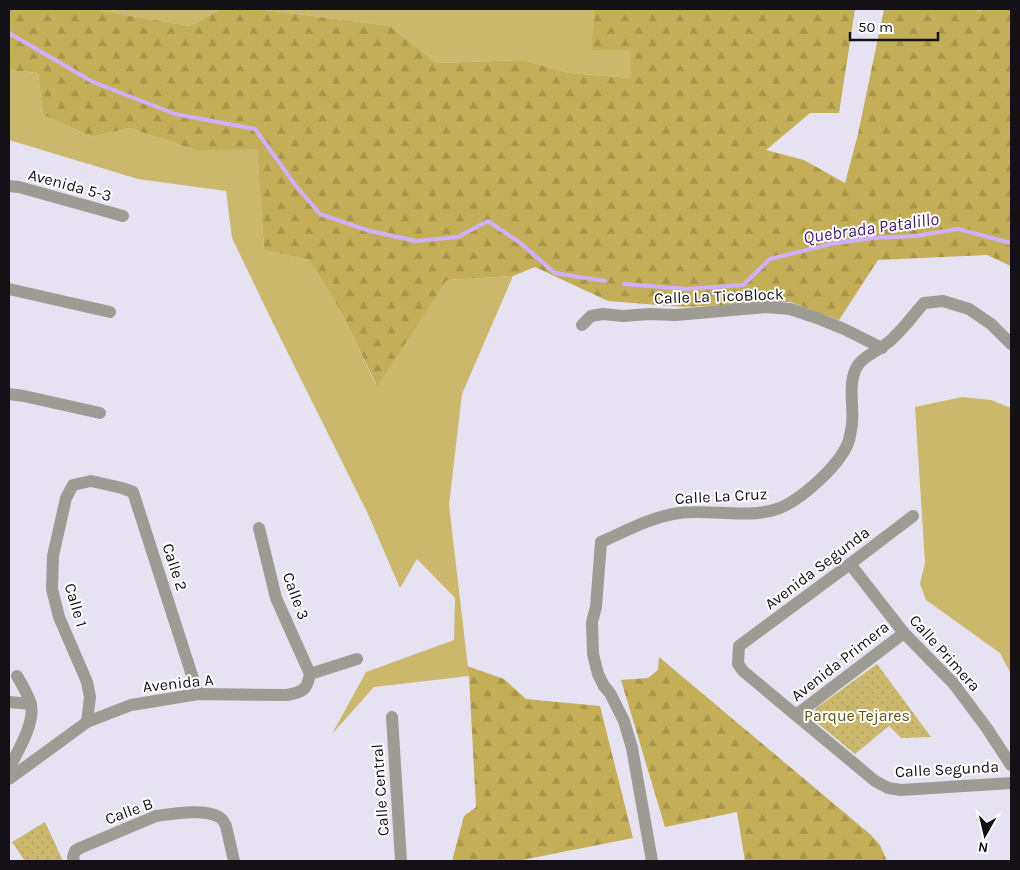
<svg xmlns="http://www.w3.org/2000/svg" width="1020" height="870" viewBox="0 0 1020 870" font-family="Karla,sans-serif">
<defs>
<pattern id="forest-firs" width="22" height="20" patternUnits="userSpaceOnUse" patternTransform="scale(1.25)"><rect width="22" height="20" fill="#c4ae57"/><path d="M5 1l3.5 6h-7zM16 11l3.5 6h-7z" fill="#a8954b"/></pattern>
<pattern id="park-dots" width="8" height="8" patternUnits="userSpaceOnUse" patternTransform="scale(1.25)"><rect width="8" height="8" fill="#ccb86c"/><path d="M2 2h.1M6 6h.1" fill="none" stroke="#ae9d5d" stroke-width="1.8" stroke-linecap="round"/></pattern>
</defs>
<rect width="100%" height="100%" fill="#e7e2f2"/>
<!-- grass -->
<g fill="#ccb86c">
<path d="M102 9H221L190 26 103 11Z"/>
<path d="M258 9H594L593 50H631V78L569 73 523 60 436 63 390 26Z"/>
<path d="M9 70 38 73 43 115 92 137 130 128 197 151 257 148 264 250 309 260 339 308 376 385 447 280 513 276 462 394 449 505 469 676 374 687 332 734 366 672 454 640 455 598 417 559 400 588 368 514 270 317 232 238 226 191 138 179 9 140Z"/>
<path d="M962 397 991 400 1011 408V674L1000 653 926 600 920 584 925 563 915 407Z"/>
</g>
<!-- forest -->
<g fill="url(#forest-firs)">
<path d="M9 9H102L103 11 190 26 221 9H258L390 26 436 63 523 60 569 73 631 78V50H592L594 9H855L839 113H810L766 150 804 160 845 183 858 134 884 9H977L978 11 988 9H1011V266L987 255 878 260 839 320 790 302 684 307 608 301 535 267 513 276 447 280 377 386 339 308 309 260 264 250 257 149 197 151 130 128 92 137 43 115 38 73 9 70Z"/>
<path d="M659 657 871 835 880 845 887 861H745L737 812 665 827 621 680 648 678 658 670Z"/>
<path d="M467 666 504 679 526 699 600 706 633 838 517 861H452L464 816 476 807 469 676Z"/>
</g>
<!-- park -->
<g fill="url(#park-dots)">
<path d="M877 664 931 737 901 738 889 726 855 754 815 721C813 716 813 713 816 708Z"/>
<path d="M45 822 63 861H25L12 842Z"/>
</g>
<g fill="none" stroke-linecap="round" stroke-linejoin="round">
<!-- stream -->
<g stroke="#cfb0fe" stroke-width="4">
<path d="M9 33 93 82 175 114 255 129 296 186 320 214 370 231 416 241 458 237 488 221 519 242 555 273 605 281"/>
<path d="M624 284 686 289 743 285 770 259 831 244 872 238 915 236 958 229 1011 243"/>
</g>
<!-- minor -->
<g stroke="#9d9b94" stroke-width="12">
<path d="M9 186 19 187 123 216"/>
<path d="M9 289 110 312"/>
<path d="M582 325 591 316 603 314 623 316 649 314 676 315 766 307 790 309 817 318 844 329 882 348"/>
<path d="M9 394 24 396 100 413"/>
<path d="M913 516 850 564 739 646 738 664 743 671 875 781 888 788 901 790 1011 783"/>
<path d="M259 528 276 598 310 674"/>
<path d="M850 564 904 633 953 683 986 727 1011 765"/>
<path d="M9 702 31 704"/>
<path d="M796 715 904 633"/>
<path d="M392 717 401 861"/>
<path d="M87 722 90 697 87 682 59 617 52 589 53 556 66 498 73 485 91 481 122 488 133 492 198 694"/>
<path d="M9 769C17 752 35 724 31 705 30 698 21 683 17 676"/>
<path d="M9 779 87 722 131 705 198 694 287 695C303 692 307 690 310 674L357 659"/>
<path d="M74 861 73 857 75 851 80 848 156 816C172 814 205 808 219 817 223 819 224 822 226 826L234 861"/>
<path d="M652 861 632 748 624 721 610 693 604 686 598 674 593 654 592 622 596 607 601 542C626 531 651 517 679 513 711 509 746 519 777 509 800 501 839 466 848 443 850 438 851 430 852 424 854 406 847 381 858 365 864 356 874 353 882 347 886 344 891 341 894 337 905 327 914 314 924 303L943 301 969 309 991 324 1011 344"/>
</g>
</g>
<g text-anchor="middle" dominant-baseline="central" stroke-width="4" stroke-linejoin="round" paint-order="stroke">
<!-- street labels -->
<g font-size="16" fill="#131116" stroke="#fff">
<text transform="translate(70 185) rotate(15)">Avenida 5-3</text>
<text transform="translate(719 296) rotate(-2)">Calle La TicoBlock</text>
<text transform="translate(721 496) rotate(-3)">Calle La Cruz</text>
<text transform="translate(175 567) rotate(72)">Calle 2</text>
<text transform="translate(817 568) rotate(-37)">Avenida Segunda</text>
<text transform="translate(296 596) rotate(70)">Calle 3</text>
<text transform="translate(76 605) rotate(74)">Calle 1</text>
<text transform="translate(945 653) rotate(48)">Calle Primera</text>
<text transform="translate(840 661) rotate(-38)">Avenida Primera</text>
<text transform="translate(178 683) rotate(-6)">Avenida A</text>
<text transform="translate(947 769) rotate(-3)">Calle Segunda</text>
<text transform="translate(380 790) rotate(-94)">Calle Central</text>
<text transform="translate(129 811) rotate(-20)">Calle B</text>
</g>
<!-- park labels -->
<g font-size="16" fill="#635410" stroke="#fff">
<text x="857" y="715">Parque Tejares</text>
</g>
<!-- water labels -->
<g font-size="18" font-style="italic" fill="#471b73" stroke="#fff">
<text transform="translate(871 228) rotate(-8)">Quebrada Patalillo</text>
</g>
</g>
<!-- border -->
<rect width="1020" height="870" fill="none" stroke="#131116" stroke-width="20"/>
<!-- north arrow -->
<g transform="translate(985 835) rotate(188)" stroke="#ffffff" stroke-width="4" paint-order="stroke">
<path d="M0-4L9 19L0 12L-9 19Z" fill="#131116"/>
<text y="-8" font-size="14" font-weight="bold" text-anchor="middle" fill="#131116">N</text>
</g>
<!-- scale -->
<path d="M850 32v8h88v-8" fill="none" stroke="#131116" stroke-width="2.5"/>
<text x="858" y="32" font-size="15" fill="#131116" stroke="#ffffff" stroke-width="4" paint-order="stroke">50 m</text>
</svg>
